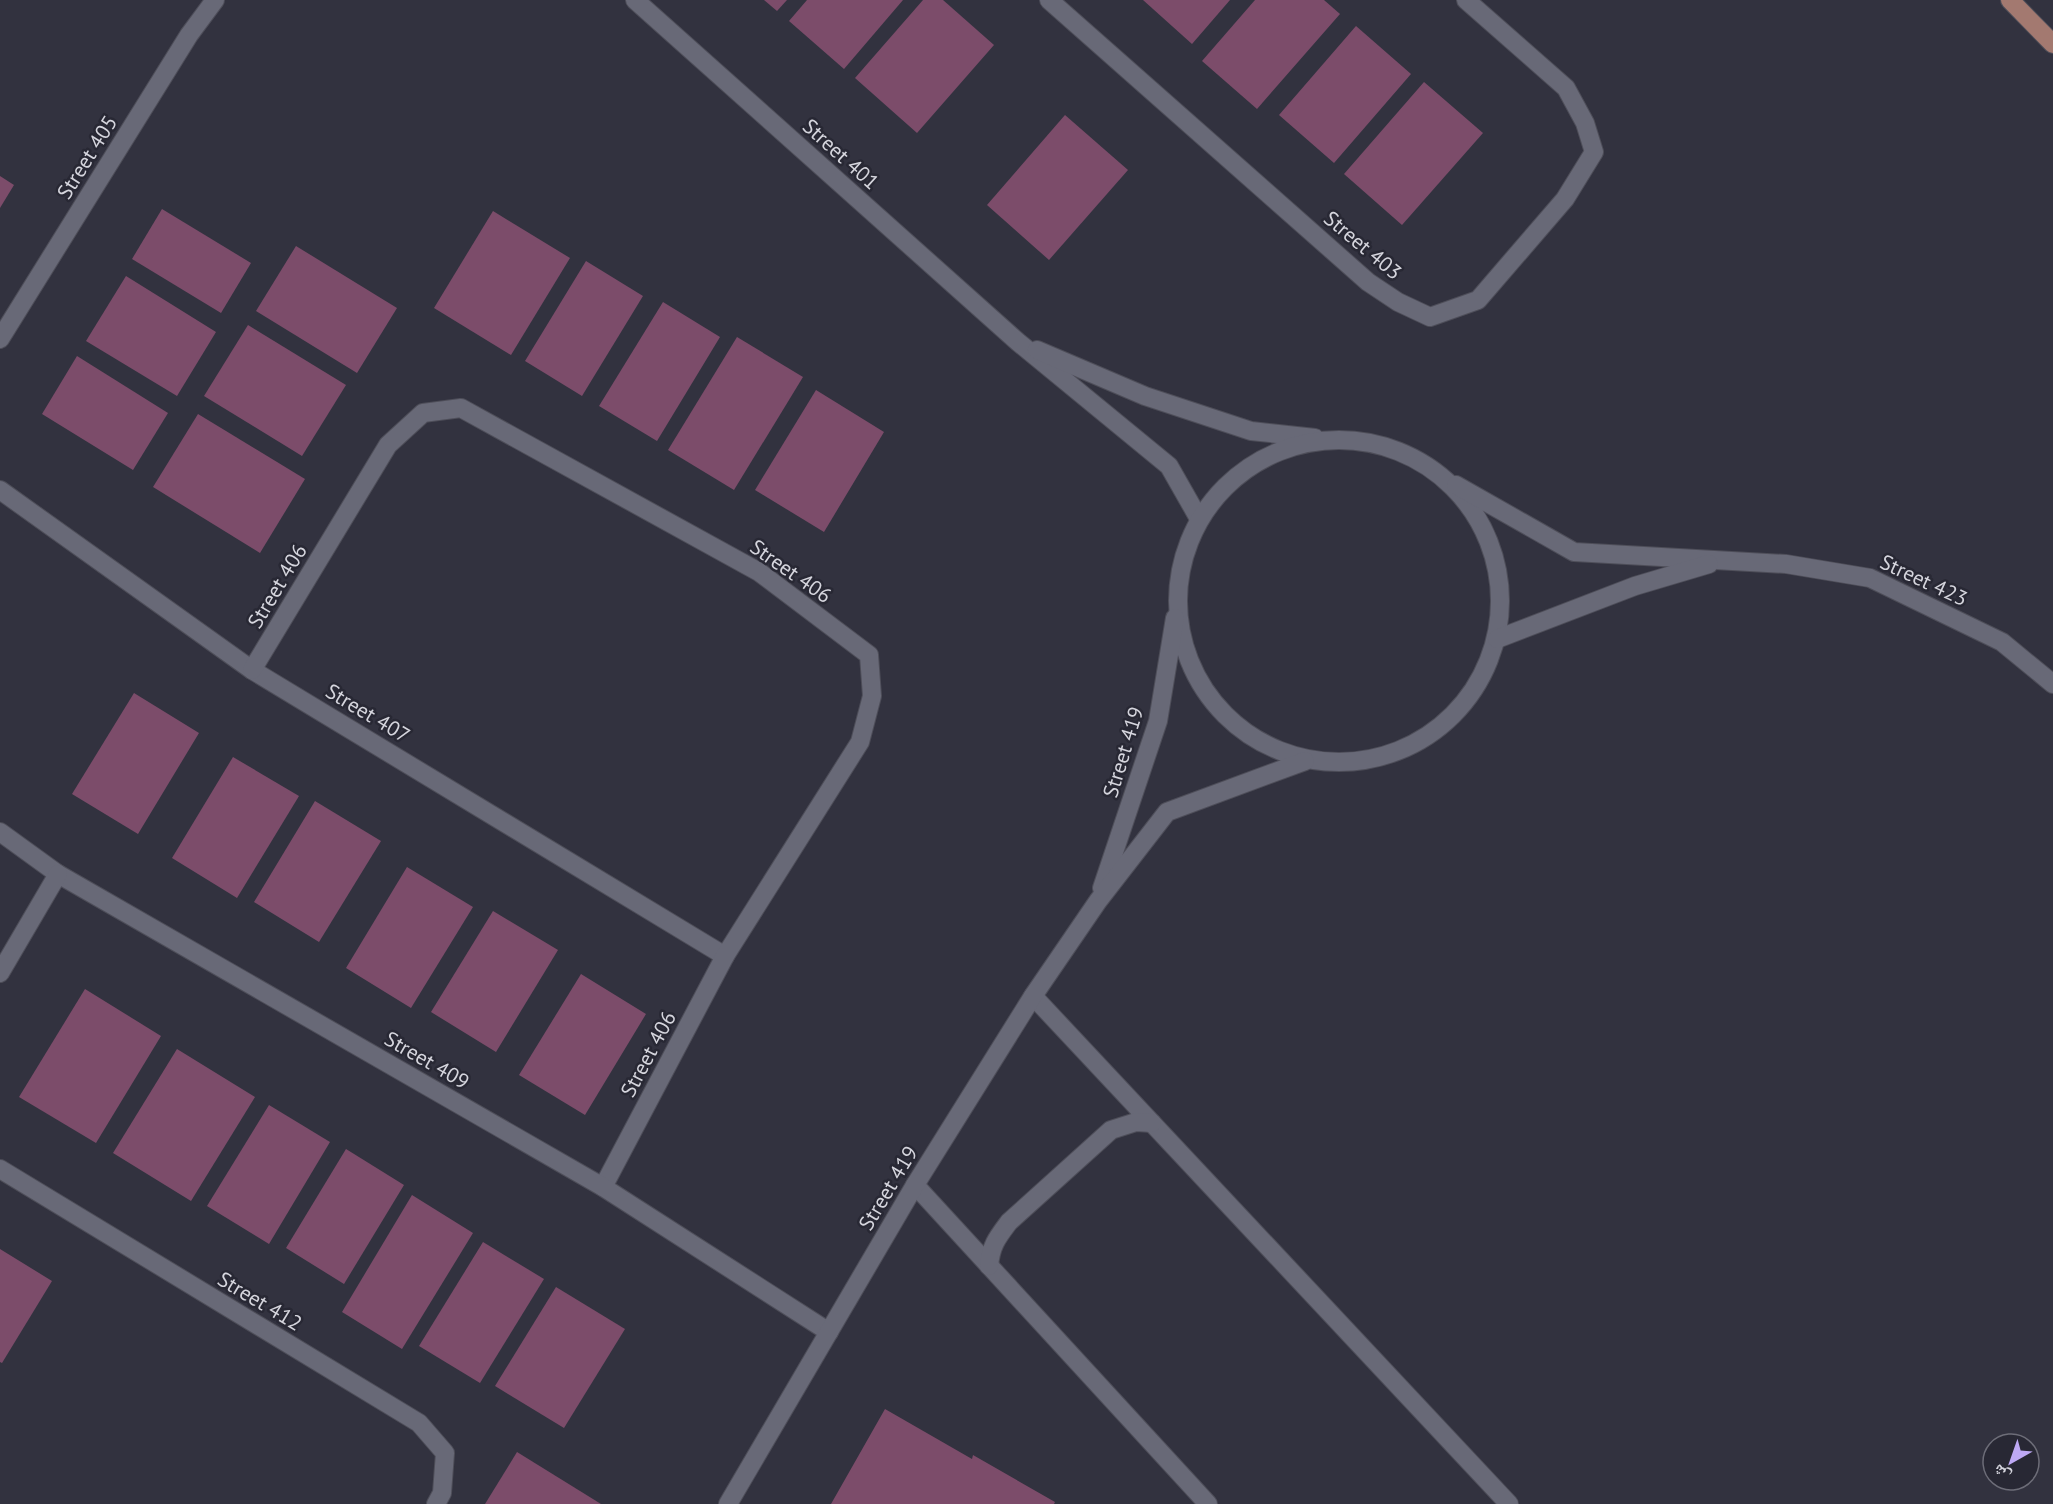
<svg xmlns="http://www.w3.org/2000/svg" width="2053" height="1504" viewBox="0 0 2053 1504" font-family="'PT Sans','Noto Naskh Arabic',sans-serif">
<rect width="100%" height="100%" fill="#32323f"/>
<!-- building -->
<g fill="#7c4c6a">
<path d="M764 0H787L777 11Z"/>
<path d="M807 0H903L844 69 789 21Z"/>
<path d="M923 0H943L994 45 917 133 855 78Z"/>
<path d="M1143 0H1230L1192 44Z"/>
<path d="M1255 0H1324L1340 14 1257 109 1202 61Z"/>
<path d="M1356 26 1411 74 1334 163 1279 115Z"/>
<path d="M1424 82 1483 133 1402 225 1344 174Z"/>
<path d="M1065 115 1128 170 1049 260 987 205Z"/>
<path d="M0 176 14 185 0 208Z"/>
<path d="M162 209 251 263 221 313 132 259Z"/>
<path d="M493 211 570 258 511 355 434 308Z"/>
<path d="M296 246 397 308 357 373 256 311Z"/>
<path d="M586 261 643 296 582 396 525 361Z"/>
<path d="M126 276 216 332 177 396 86 341Z"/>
<path d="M663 302 720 337 657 441 599 406Z"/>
<path d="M248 325 346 385 302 456 204 396Z"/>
<path d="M737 337 803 377 734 490 668 450Z"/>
<path d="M77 356 168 413 133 470 42 414Z"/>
<path d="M816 390 884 432 824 532 755 490Z"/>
<path d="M198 414 305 479 260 553 153 487Z"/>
<path d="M134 693 199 733 138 834 72 794Z"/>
<path d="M233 757 299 796 237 898 172 858Z"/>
<path d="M315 801 381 841 319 942 254 902Z"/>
<path d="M407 867 473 907 411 1008 346 968Z"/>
<path d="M493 911 558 950 496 1052 431 1012Z"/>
<path d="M581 974 646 1014 585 1115 519 1075Z"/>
<path d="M85 989 161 1036 96 1143 19 1097Z"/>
<path d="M177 1049 255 1097 191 1201 113 1153Z"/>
<path d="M269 1105 330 1142 269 1244 207 1206Z"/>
<path d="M346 1149 404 1185 344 1284 286 1248Z"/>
<path d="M412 1195 473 1233 402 1349 342 1312Z"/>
<path d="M483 1242 544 1279 480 1383 419 1346Z"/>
<path d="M0 1249 52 1281 2 1363 0 1362Z"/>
<path d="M556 1287 625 1329 564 1428 495 1386Z"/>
<path d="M885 1409 972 1459 973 1455 1055 1502 1054 1504H831Z"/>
<path d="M517 1452 601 1504H485Z"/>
</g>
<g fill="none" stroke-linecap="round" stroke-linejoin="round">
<defs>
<g id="minor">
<path d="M635 0 1018 342 1169 466 1198 517"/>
<path d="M1049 0 1368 282 1398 302 1430 317 1478 300 1565 199 1594 152 1585 123 1566 88 1466 0"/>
<path d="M0 339 189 35 215 0"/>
<path d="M1037 350 1145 396 1251 431 1315 438"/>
<circle cx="1339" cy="601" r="161"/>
<path d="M1456 485 1574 552 1786 564 1870 578 2002 642 2053 684"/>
<path d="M0 490 252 670 725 956"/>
<path d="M1497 639 1635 586 1709 564"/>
<path d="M252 670 388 445 423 413 461 408 759 572 869 655 872 696 860 742 725 956 603 1187"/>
<path d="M0 832 58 874 603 1187 829 1332"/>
<path d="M1102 888 1158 721 1175 618"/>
<path d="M0 973 58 874"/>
<path d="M1033 996 1509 1504"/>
<path d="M0 1169 419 1423 445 1453 442 1493 436 1504"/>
<path d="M915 1185 1208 1504"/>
<path d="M989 1266C991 1245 997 1238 1009 1222L1111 1130 1136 1122 1152 1123"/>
<path d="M728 1504 915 1185 1033 996 1098 901 1167 812 1305 761"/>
</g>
<path id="major" d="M2010 0 2053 44"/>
</defs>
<!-- minor casing -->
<use href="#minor" stroke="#4e4e59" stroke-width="20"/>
<!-- major casing -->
<use href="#major" stroke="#4e4e59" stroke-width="20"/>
<!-- minor -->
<use href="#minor" stroke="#686977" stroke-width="18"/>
<!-- major -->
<use href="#major" stroke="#a37970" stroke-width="18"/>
</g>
<g text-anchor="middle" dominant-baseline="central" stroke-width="5" stroke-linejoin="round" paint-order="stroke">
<!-- street labels -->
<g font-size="21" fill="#d5d5dd" stroke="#282834">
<text transform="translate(841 154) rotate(42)">Street 401</text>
<text transform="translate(87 157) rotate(-58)">Street 405</text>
<text transform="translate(1363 245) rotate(40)">Street 403</text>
<text transform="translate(791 571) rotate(35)">Street 406</text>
<text transform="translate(1924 580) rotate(25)">Street 423</text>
<text transform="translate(277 586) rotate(-59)">Street 406</text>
<text transform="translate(368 713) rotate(31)">Street 407</text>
<text transform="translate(1123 752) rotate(-73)">Street 419</text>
<text transform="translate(648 1054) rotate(-62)">Street 406</text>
<text transform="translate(427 1060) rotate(30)">Street 409</text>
<text transform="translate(888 1188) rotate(-59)">Street 419</text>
<text transform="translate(260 1301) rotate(31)">Street 412</text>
</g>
</g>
<!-- north arrow -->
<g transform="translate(2011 1462) rotate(220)"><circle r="28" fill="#282834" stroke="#6d6d78" stroke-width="1.5"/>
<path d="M0-4.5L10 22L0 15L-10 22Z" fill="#bea9f5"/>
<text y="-9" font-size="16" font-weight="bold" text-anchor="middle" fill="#d5d5dd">ش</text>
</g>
</svg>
